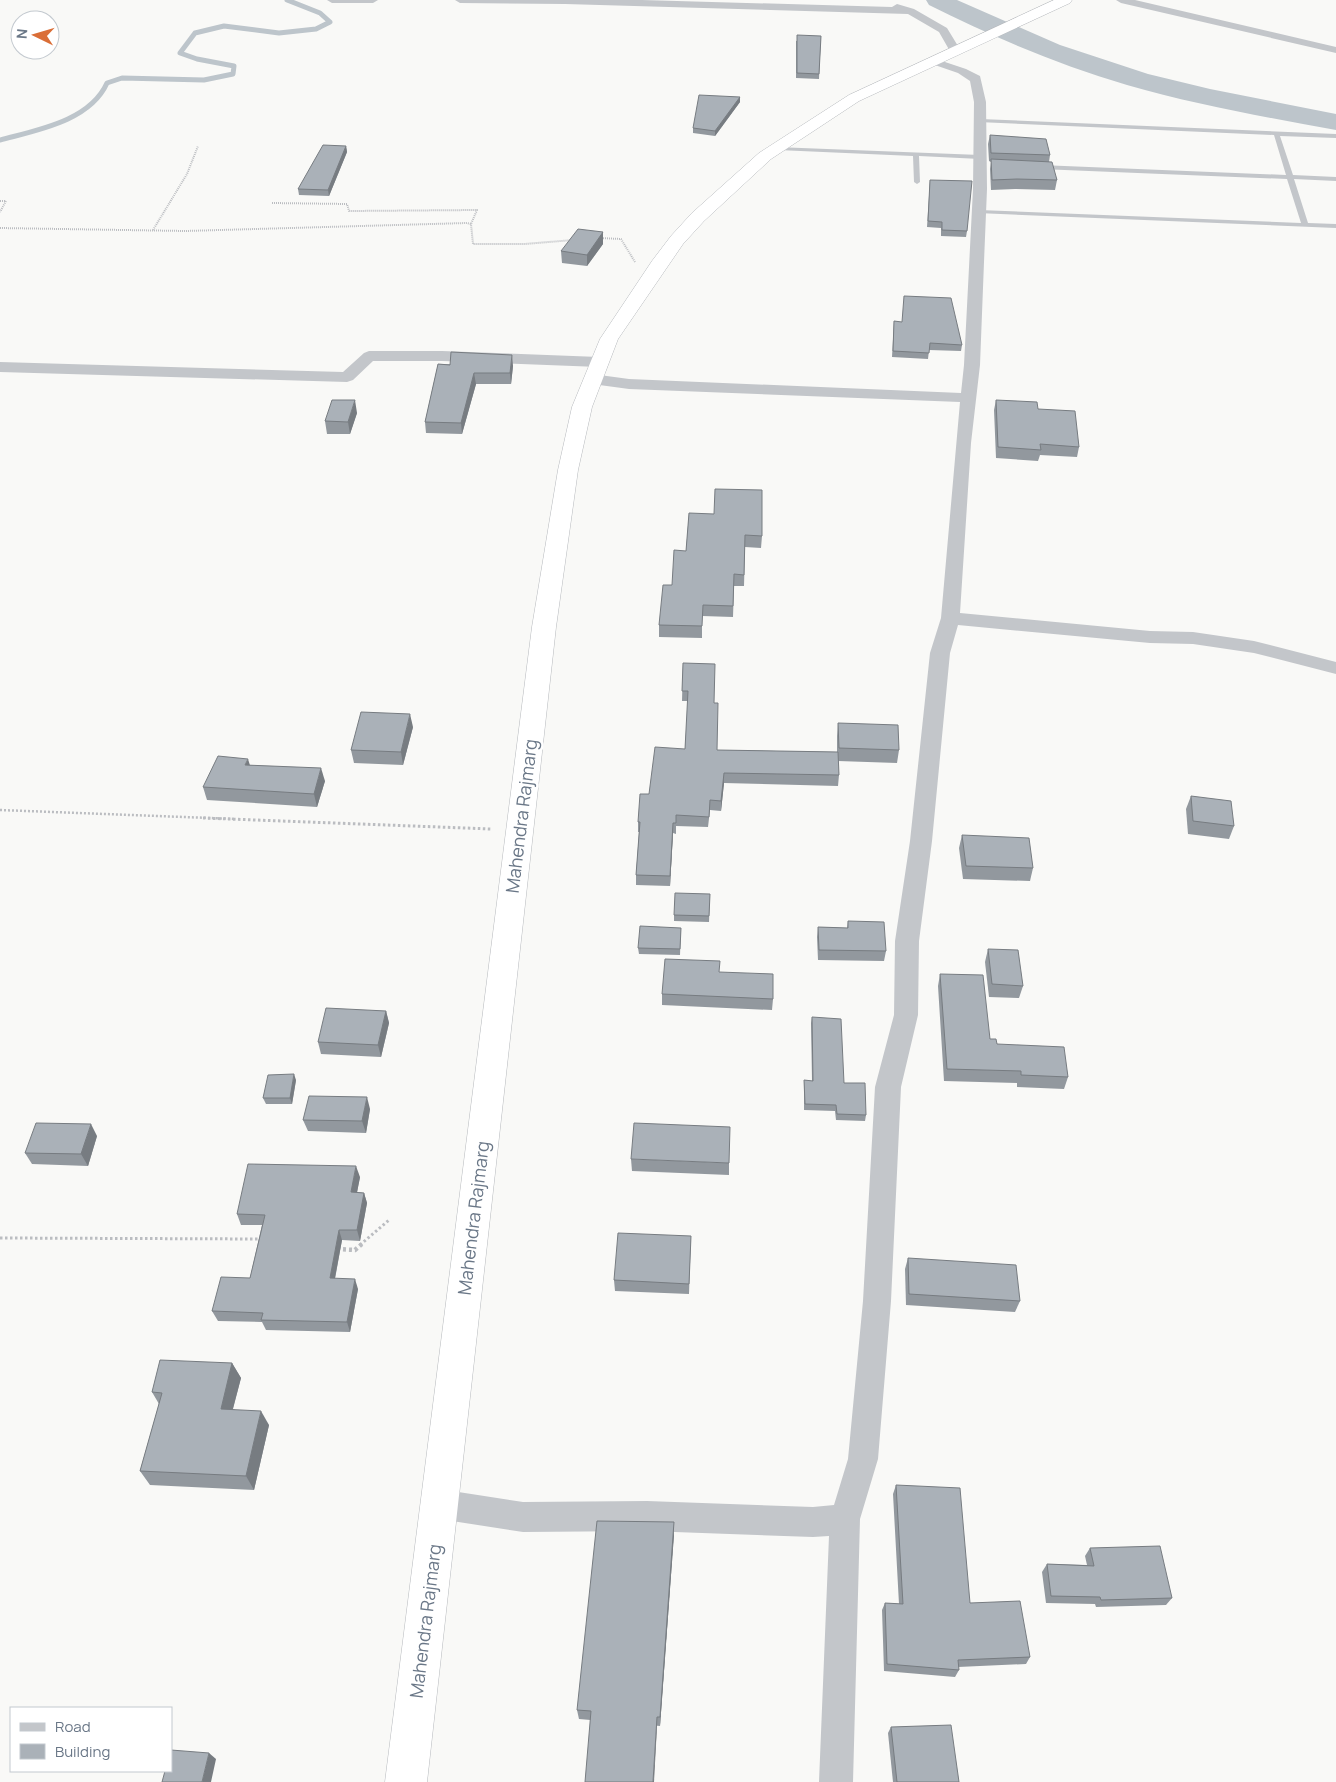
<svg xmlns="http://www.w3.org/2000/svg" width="1336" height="1782" viewBox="0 0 1336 1782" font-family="Manrope,sans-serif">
<rect width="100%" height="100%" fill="#f9f9f7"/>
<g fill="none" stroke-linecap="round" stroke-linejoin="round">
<!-- stream -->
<path stroke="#bdc5cb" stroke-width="5" d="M0 140C37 130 90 121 107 83L122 78 204 80 233 74 234 66 197 59 180 53 195 33 224 26 279 33 316 29 330 22 320 13 287 0"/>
<!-- river -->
<path fill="#bdc5cb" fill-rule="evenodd" d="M926 0H957L1060 45 1148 74 1210 89 1336 114V130C1266 117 1196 105 1127 85 1059 65 993 37 929 5Z"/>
<defs>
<path id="highway" d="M1054 0H1072L1070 3 859 101 771 159 704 221 683 244 618 339 592 407 578 470 556 627 427 1782H385L532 627 558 470 572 407 600 339 652 261 671 236 692 213 759 153 849 95Z"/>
</defs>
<!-- highway casing -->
<use href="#highway" stroke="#b6b9bd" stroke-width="1"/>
<!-- path-far3 -->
<g stroke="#bbbdc1" stroke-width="2" stroke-dasharray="1 1" stroke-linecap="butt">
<path d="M0 201H6L0 212"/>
<path d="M272 203 347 204 349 211 477 210 471 224"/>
<path d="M0 228 185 231 467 223 471 224 473 244H525L573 240"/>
<path d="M153 230 187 174 198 146"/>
<path d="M599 238 621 239 635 262"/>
</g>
<!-- path-far2 -->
<path stroke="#bbbdc1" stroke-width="2.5" stroke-dasharray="2 2" stroke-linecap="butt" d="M0 810 236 819"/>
<!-- path-far1 -->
<g stroke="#bbbdc1" stroke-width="3" stroke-dasharray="2.5 2.5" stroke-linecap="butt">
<path d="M203 818 491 829"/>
<path d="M0 1238 262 1239"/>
<path d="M360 1245 389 1220"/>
</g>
<!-- path -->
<path stroke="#bbbdc1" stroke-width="4.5" stroke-dasharray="3 3" stroke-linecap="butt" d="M337 1249 355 1250 362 1244"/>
<!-- lane -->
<g fill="#c3c6ca" fill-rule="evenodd">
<path d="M980 119 1336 134V138L1280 136 1293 175 1336 177V181L1294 179 1308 223 1336 224V228L977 213V211L979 210 1301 223 1287 179 1040 169 1037 167 1040 165 1286 175 1274 135 978 122V120Z"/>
<path d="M776 147 980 155 983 157 980 159 919 156 920 182 917 184 914 182 913 156 778 150 775 148Z"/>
</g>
<!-- street -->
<g fill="#c3c6ca" fill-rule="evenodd">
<path d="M327 0H378L373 3H332Z"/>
<path d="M455 0H642L892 7 897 4 914 9 947 28 961 51 955 54 951 53 939 32 908 14 565 4 460 3Z"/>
<path d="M1116 0H1135L1336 47V53L1121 3Z"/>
<path d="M933 58 966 69 980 76 986 102 987 189 984 262 980 365 971 443 960 613 1150 631 1193 632 1254 641 1336 662V674L1254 653 1193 644 1150 643 958 625 950 653 932 841 919 941 918 1015 901 1087 891 1301 878 1459 860 1519 853 1782H819L829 1536 813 1537 647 1531 523 1532 439 1519 428 1515 424 1504 428 1493 439 1489 523 1502 647 1501 813 1507 834 1505 848 1459 863 1301 875 1087 894 1015 895 941 910 841 930 653 941 618 960 402 629 389 592 384 586 382 584 379 586 376 592 374 629 379 961 393 964 365 973 189 974 102 970 81 958 73 929 63 927 61 929 59Z"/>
<path d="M369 351H442L599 357 604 359 607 362 604 365 599 367 442 361H373L353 380 347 382 0 372V362L343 372 364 353Z"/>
</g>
<!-- highway -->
<use href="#highway" fill="#fff" fill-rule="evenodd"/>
</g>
<!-- wall -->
<g fill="#92989e">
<path d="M821 36 819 79 796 78V41Z"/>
<path d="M740 97V102L715 136 693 133V128Z"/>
<path d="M990 135 1050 155 1049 162 1057 180 1055 190 1015 189 991 190 990 169 991 162 989 161 988 144Z"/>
<path d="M346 146 347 152 329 196 299 195 298 189Z"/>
<path d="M930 180 967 231 966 237 941 236V228L927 227Z"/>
<path d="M603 232V244L587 266 562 263 561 251Z"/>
<path d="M894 321 962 345 961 351 929 350 928 359 892 357Z"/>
<path d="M438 364 513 366 511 384H476L462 434 426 433 425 422Z"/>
<path d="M996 400 1038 409 1079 447 1077 457 1040 455 1038 461 996 458 994 410Z"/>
<path d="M357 413 350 434H327L325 421Z"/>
<path d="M689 513 762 536 761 548 745 547 744 586H734L733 617 702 616V638L659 637V625L686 551Z"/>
<path d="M683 663 714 703 717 750 837 752V736L838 723 899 750 897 763 838 761 839 775 838 786 724 783 721 811 710 810 708 827 676 826V834L673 833 670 886 636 885V875L639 832H638V822L649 794 685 749 688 701H682Z"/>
<path d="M413 727 403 765 354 763 351 750Z"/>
<path d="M250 765 325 781 317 807 207 800 203 787Z"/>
<path d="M1191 796 1234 826 1229 839 1188 834 1186 809Z"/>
<path d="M962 835 1033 868 1030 881 963 879 959 848Z"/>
<path d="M710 894 709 922 674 921V915Z"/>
<path d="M848 921 886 951 884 961 818 960 817 937 818 927 847 928Z"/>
<path d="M681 928 680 955 639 954 638 948Z"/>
<path d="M988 949 1023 986 1019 998 989 997 985 962Z"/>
<path d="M719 972 773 999 772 1010 662 1005V994Z"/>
<path d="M940 974 990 1039 997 1044 1068 1077 1064 1089 1017 1087V1083L944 1081 938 986Z"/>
<path d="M386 1011 389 1023 381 1057 321 1054 318 1042Z"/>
<path d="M812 1017 844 1083 866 1115 865 1121 836 1120 835 1111 804 1110V1080L812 1081 811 1023Z"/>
<path d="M296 1080 292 1104H266L263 1098Z"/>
<path d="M370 1109 366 1133 308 1131 303 1120Z"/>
<path d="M97 1136 88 1166 32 1164 25 1153Z"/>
<path d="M631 1159 729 1163V1175L632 1171Z"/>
<path d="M360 1177 357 1192 364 1193 367 1203 360 1241 342 1240 335 1279 358 1289 350 1332 266 1330 262 1322 218 1321 212 1311 250 1278 262 1225H241L237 1214Z"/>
<path d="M691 1236 689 1294 615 1291 614 1280Z"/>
<path d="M908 1258 1020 1301 1015 1312 906 1305 905 1269Z"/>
<path d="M232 1363 241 1378 233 1409 269 1425 254 1490 150 1485 140 1471 159 1404 152 1392Z"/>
<path d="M896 1485 970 1603 1030 1657 1026 1664 958 1667 959 1670 955 1677 884 1671 882 1610 885 1603 899 1604 893 1494Z"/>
<path d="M674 1534 660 1726 579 1719 577 1710Z"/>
<path d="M1090 1548 1172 1598 1166 1605 1096 1607 1095 1604 1046 1603 1042 1572 1047 1564 1087 1565 1085 1556Z"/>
<path d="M891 1727 959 1782H893L888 1733Z"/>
</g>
<!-- shaded-wall -->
<g fill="#777c81">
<path d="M740 97V102L715 136V131Z"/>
<path d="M346 146 347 152 329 196 328 190Z"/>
<path d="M603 232V244L587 266V255Z"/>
<path d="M512 355 513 366 511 384 510 373Z"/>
<path d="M474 373 476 384 462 434 461 423Z"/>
<path d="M355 400 357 413 350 434 348 422Z"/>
<path d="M410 714 413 727 403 765 401 752Z"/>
<path d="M248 759 252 772 245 765Z"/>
<path d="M321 768 325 781 317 807 314 794Z"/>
<path d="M724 773V783L721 811V801Z"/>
<path d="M673 823V833L670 886V876Z"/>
<path d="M386 1011 389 1023 381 1057 378 1045Z"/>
<path d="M294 1074 296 1080 292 1104 290 1098Z"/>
<path d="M367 1097 370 1109 366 1133 362 1121Z"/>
<path d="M91 1124 97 1136 88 1166 81 1154Z"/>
<path d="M356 1166 360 1177 355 1203 351 1192Z"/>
<path d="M364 1193 367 1203 360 1241 357 1230Z"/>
<path d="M339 1230 342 1240 333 1288 330 1278Z"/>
<path d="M355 1279 358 1289 350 1332 347 1322Z"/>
<path d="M232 1363 241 1378 229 1423 221 1409Z"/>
<path d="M261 1411 269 1425 254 1490 246 1476Z"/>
<path d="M674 1522V1534L660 1726V1717Z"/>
<path d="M657 1717V1726L654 1782H653Z"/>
<path d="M209 1753 216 1759 211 1782H202Z"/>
</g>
<!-- building -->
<g fill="#aab1b8" stroke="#777c81">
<path d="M797 35 821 36 819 74 797 73Z"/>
<path d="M699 95 740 97 715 131 693 128Z"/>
<path d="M990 135 1046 139 1050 155 991 153Z"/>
<path d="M323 145 346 146 328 190 298 189Z"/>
<path d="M991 159 1052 162 1057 180 1017 179 992 180Z"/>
<path d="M930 180 972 181 967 231 942 230V222L928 221Z"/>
<path d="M578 229 603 232 587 255 561 251Z"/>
<path d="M904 296 951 298 962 345 930 343 929 353 893 351 894 321 902 322Z"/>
<path d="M451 352 512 355 510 373H474L461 423 425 422 438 364 450 365Z"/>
<path d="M332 400H355L348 422 325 421Z"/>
<path d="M996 400 1037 402 1038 409 1075 411 1079 447 1040 444 1041 450 998 447Z"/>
<path d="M715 489 762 490V536L745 535 744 575 734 574 733 606 703 605 702 626 659 625 663 585H672L674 550 686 551 689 513 714 514Z"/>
<path d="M683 663 715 664 714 703H718L717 750 838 752 839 775 724 773 721 801 710 800 709 817 676 815V823H673L670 876 636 875 640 822H638L640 794H649L655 747 685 749 688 691H682Z"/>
<path d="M361 712 410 714 401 752 351 750Z"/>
<path d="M838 723 898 725 899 750 839 748Z"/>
<path d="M218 756 248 759 245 765 321 768 314 794 203 787Z"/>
<path d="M1191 796 1231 801 1234 826 1193 821Z"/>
<path d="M962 835 1029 838 1033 868 966 866Z"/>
<path d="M675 893 710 894 709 916 674 915Z"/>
<path d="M848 921 884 922 886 951 819 950 818 927 848 928Z"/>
<path d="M640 926 681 928 680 949 638 948Z"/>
<path d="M988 949 1018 950 1023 986 992 984Z"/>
<path d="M665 959 720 961 719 972 773 974V999L662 994Z"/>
<path d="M940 974 983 975 990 1039H996L997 1044 1064 1047 1068 1077 1021 1075V1071L947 1069Z"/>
<path d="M326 1008 386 1011 378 1045 318 1042Z"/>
<path d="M812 1017 841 1019 844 1083H865L866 1115 837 1114 836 1105 805 1104 804 1080 813 1081Z"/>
<path d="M294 1074 290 1098H263L268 1075Z"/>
<path d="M309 1096 367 1097 362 1121 303 1120Z"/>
<path d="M36 1123 91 1124 81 1154 25 1153Z"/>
<path d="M634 1123 730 1127 729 1163 631 1159Z"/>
<path d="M248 1164 356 1166 351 1192 364 1193 357 1230H339L330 1278 355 1279 347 1322 261 1320 263 1313 212 1311 221 1277 250 1278 265 1215 237 1214Z"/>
<path d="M618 1233 691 1236 689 1284 614 1280Z"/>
<path d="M908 1258 1016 1265 1020 1301 909 1294Z"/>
<path d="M160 1360 232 1363 221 1409 261 1411 246 1476 140 1471 162 1393 152 1392Z"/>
<path d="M896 1485 960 1488 970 1603 1020 1601 1030 1657 958 1660 959 1670 887 1664 885 1603 903 1604Z"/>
<path d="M597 1521 674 1522 660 1717H657L653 1782H585L591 1711 577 1710Z"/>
<path d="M1160 1546 1172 1598 1101 1600 1100 1597 1051 1596 1047 1564 1094 1566 1090 1548Z"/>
<path d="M951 1725 959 1782H897L891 1727Z"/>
<path d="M171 1750 209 1753 202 1782H162L165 1771H171Z"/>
</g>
<g text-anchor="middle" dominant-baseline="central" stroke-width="5" stroke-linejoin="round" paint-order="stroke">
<!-- street labels -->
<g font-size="18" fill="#6a7787" stroke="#fff">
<text transform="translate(521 816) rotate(-83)">Mahendra Rajmarg</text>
<text transform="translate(473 1218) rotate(-83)">Mahendra Rajmarg</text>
<text transform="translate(425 1621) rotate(-83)">Mahendra Rajmarg</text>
</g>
</g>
<!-- legend -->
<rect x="10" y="1707" width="162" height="65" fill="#ffffff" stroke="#c3c9cf"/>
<rect x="20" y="1723" width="25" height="8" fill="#c3c6ca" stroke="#c3c9cf"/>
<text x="55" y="1732" font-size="15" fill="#6a7787">Road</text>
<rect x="20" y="1744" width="25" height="15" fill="#aab1b8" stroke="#c3c9cf"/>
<text x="55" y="1757" font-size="15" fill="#6a7787">Building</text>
<!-- north arrow -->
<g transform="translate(35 35) rotate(275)"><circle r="24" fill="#ffffff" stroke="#c3c9cf"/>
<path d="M0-4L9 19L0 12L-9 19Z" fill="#da6e37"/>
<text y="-8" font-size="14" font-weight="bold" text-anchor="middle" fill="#6a7787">N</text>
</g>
</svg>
